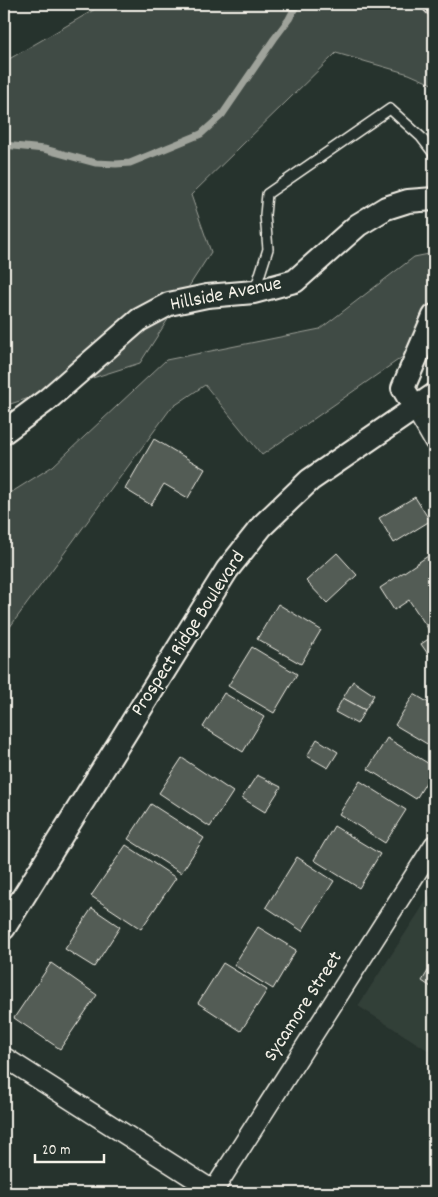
<svg xmlns="http://www.w3.org/2000/svg" width="438" height="1197" viewBox="0 0 438 1197" font-family="Dekko,sans-serif">
<rect width="100%" height="100%" fill="#26332d"/>
<filter id="ink" filterUnits="userSpaceOnUse"><feTurbulence type="fractalNoise" baseFrequency=".02" numOctaves="2"/><feDisplacementMap in="SourceGraphic" scale="10" xChannelSelector="R" yChannelSelector="G"/><feConvolveMatrix kernelMatrix="1 2 1 2 8 2 1 2 1" color-interpolation-filters="sRGB"/></filter>
<g filter="url(#ink)">
<!-- built -->
<path fill="#333f39" d="M434 889V1054L358 1006Z"/>
<!-- green -->
<g fill="#414b45" stroke="#9a9e96">
<path d="M104 4H434V85L409 74 336 53 191 195 211 252 140 363 4 406V62Z"/>
<path d="M434 253V335L262 455 205 385 171 408 4 635V497L53 466 166 360 320 329 414 257Z"/>
</g>
<g fill="none" stroke-linecap="round" stroke-linejoin="round">
<!-- stream -->
<path stroke="#9fa39b" stroke-width="7" d="M4 145 44 149 96 163 116 164 130 163 201 134 222 115 274 39 289 19 297 4"/>
</g>
<!-- building -->
<g fill="#525c55" stroke="#f4f1e8">
<path d="M154 439 205 469 188 498 164 484 151 505 125 489Z"/>
<path d="M415 497 430 521 394 543 379 518Z"/>
<path d="M434 552V663L421 644 433 636 409 600 394 610 380 588Z"/>
<path d="M337 553 357 575 327 603 306 581Z"/>
<path d="M278 604 321 630 301 664 257 639Z"/>
<path d="M252 647 297 674 274 713 228 686Z"/>
<path d="M353 681 374 695 365 710 343 698Z"/>
<path d="M224 693 264 717 243 752 203 727Z"/>
<path d="M414 694 434 706V748L395 725Z"/>
<path d="M343 698 365 710 357 724 335 712Z"/>
<path d="M387 738 434 767V769L416 799 368 769Z"/>
<path d="M317 739 338 752 328 768 307 756Z"/>
<path d="M182 758 233 792 210 827 159 793Z"/>
<path d="M257 775 281 787 265 812 242 798Z"/>
<path d="M360 781 406 810 385 843 339 814Z"/>
<path d="M151 804 204 838 181 873 128 839Z"/>
<path d="M334 826 380 854 359 888 314 860Z"/>
<path d="M126 845 176 878 141 929 91 896Z"/>
<path d="M297 857 334 881 302 931 266 907Z"/>
<path d="M92 908 120 927 94 967 65 949Z"/>
<path d="M258 927 296 950 273 989 234 965Z"/>
<path d="M434 961V989L422 981Z"/>
<path d="M51 963 97 995 60 1049 14 1018Z"/>
<path d="M223 963 267 990 241 1031 198 1003Z"/>
</g>
<g fill="none" stroke-linecap="round" stroke-linejoin="round">
<defs>
<path id="service" d="M255 290 268 249 265 215 267 194 390 109 421 137 434 154"/>
<g id="minor">
<path d="M432 4 434 6"/>
<path d="M415 408 434 441"/>
<path d="M4 1057 217 1193"/>
<path d="M212 1193 434 845"/>
</g>
<g id="tertiary">
<path d="M415 408 403 388 434 316"/>
<path d="M4 432 47 400 139 320 169 304 207 296 254 292 295 281 358 225 386 208 408 201 434 199"/>
<path d="M4 928 227 570 262 526 310 480 434 395"/>
</g>
</defs>
<!-- service casing -->
<use href="#service" stroke="#f4f1e8" stroke-width="12"/>
<!-- minor casing -->
<use href="#minor" stroke="#f4f1e8" stroke-width="22"/>
<!-- tertiary casing -->
<use href="#tertiary" stroke="#f4f1e8" stroke-width="26"/>
<!-- service -->
<use href="#service" stroke="#26332d" stroke-width="9"/>
<!-- minor -->
<use href="#minor" stroke="#26332d" stroke-width="19"/>
<!-- tertiary -->
<use href="#tertiary" stroke="#26332d" stroke-width="22"/>
</g>
</g>
<g text-anchor="middle" dominant-baseline="central" stroke-width="4.5" stroke-linejoin="round" paint-order="stroke">
<!-- street labels -->
<g font-size="20" fill="#f4f1e8" stroke="#26332d">
<text transform="translate(226 295) rotate(-11)">Hillside Avenue</text>
<text transform="translate(189 634) rotate(-57)">Prospect Ridge Boulevard</text>
<text transform="translate(304 1007) rotate(-57)">Sycamore Street</text>
</g>
</g>
<!-- margin -->
<rect width="438" height="1197" fill="none" stroke="#26332d" stroke-width="20"/>
<rect x="10" y="10" width="418" height="1177" fill="none" stroke="#f4f1e8" stroke-width="2" filter="url(#ink)"/>
<!-- scale -->
<path d="M35 1154v8h69v-8" fill="none" stroke="#f4f1e8" stroke-width="2.5"/>
<text x="42" y="1154" font-size="15" fill="#f4f1e8" stroke="#26332d" stroke-width="4" paint-order="stroke">20 m</text>
</svg>
